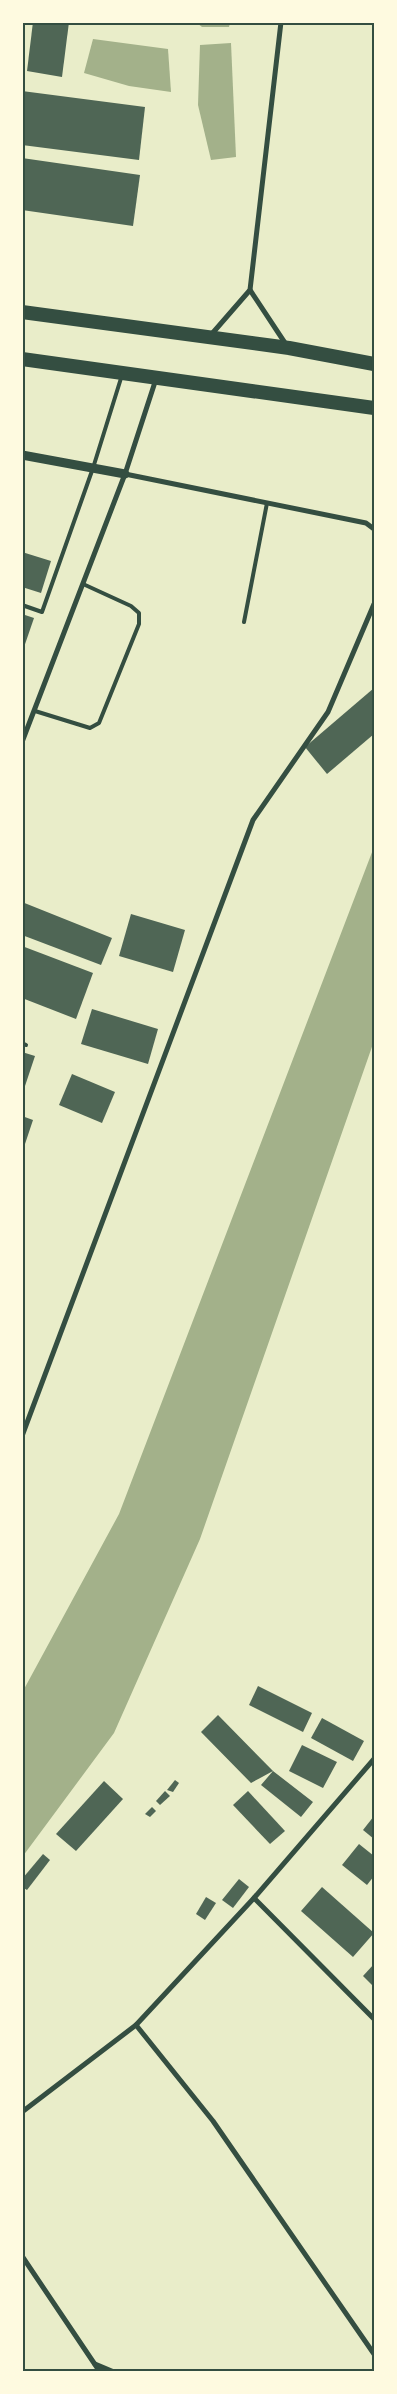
<svg xmlns="http://www.w3.org/2000/svg" width="397" height="2394" viewBox="0 0 397 2394" font-family="'Public Sans',sans-serif">
<rect width="100%" height="100%" fill="#e9edc9"/>
<!-- water -->
<g fill="#a3b18a">
<path d="M197 23H230L229 27H202Z"/>
<path d="M93 39 168 49 171 92 129 86 84 73Z"/>
<path d="M231 43 236 157 211 160 198 105 200 45Z"/>
<path d="M374 847V1041L200 1539 114 1733 23 1856V1691L119 1514Z"/>
</g>
<!-- building -->
<g fill="#4f6655">
<path d="M33 22H69L62 77 27 71Z"/>
<path d="M22 91 145 107 139 160 22 145Z"/>
<path d="M22 158 140 175 133 226 22 210Z"/>
<path d="M22 552 51 561 41 593 22 587Z"/>
<path d="M22 614 34 618 23 650H22Z"/>
<path d="M374 688V734L327 774 305 747Z"/>
<path d="M22 902 112 938 101 965 22 935Z"/>
<path d="M131 914 185 930 173 972 119 956Z"/>
<path d="M22 946 93 973 76 1019 22 998Z"/>
<path d="M92 1009 158 1029 148 1064 81 1044Z"/>
<path d="M22 1052 35 1056 23 1092H22Z"/>
<path d="M72 1074 115 1092 102 1123 59 1105Z"/>
<path d="M22 1116 33 1120 23 1150H22Z"/>
<path d="M258 1686 312 1713 303 1732 249 1705Z"/>
<path d="M218 1715 273 1771 313 1802 301 1817 261 1785 273 1771 251 1783 201 1732Z"/>
<path d="M322 1718 364 1741 353 1761 311 1738Z"/>
<path d="M302 1745 337 1762 323 1788 289 1771Z"/>
<path d="M175 1780 179 1783 173 1792 167 1790Z"/>
<path d="M104 1781 123 1799 76 1851 56 1834Z"/>
<path d="M165 1791 170 1796 160 1805 156 1801Z"/>
<path d="M248 1791 285 1831 270 1844 233 1805Z"/>
<path d="M152 1807 156 1811 150 1817 145 1814Z"/>
<path d="M374 1816V1839L363 1830Z"/>
<path d="M359 1844 374 1856V1876L367 1885 342 1865Z"/>
<path d="M43 1854 50 1860 27 1890 22 1887V1879Z"/>
<path d="M239 1879 249 1887 233 1908 222 1900Z"/>
<path d="M322 1887 374 1933 353 1957 301 1911Z"/>
<path d="M206 1897 216 1903 205 1920 196 1914Z"/>
<path d="M374 1964V1987L363 1976Z"/>
</g>
<g fill="none" stroke-linecap="round" stroke-linejoin="round">
<!-- service -->
<g stroke="#344e41" stroke-width="4">
<path d="M22 605 42 612 93 468 122 375"/>
<path d="M244 622 267 503"/>
<path d="M35 711 90 728 99 723 139 624V613L131 606 83 584"/>
<path d="M22 1043 26 1045"/>
</g>
<!-- minor -->
<g stroke="#344e41" stroke-width="5">
<path d="M250 290 287 346"/>
<path d="M210 336 250 290 281 22"/>
<path d="M125 474 366 523 374 529"/>
<path d="M22 742 125 474 156 379"/>
<path d="M22 1436 253 820 328 712 374 604"/>
<path d="M254 1898 374 2019"/>
<path d="M136 2025 254 1898 374 1759"/>
<path d="M22 2112 136 2025 213 2121 374 2354"/>
<path d="M22 2256 100 2372"/>
<path d="M95 2364 114 2372"/>
</g>
<!-- tertiary -->
<path stroke="#344e41" stroke-width="9" d="M22 455 125 474"/>
<!-- trunk -->
<g stroke="#344e41" stroke-width="14">
<path d="M22 312 289 348 374 364"/>
<path d="M22 359 374 408"/>
</g>
</g>
<!-- border -->
<rect width="397" height="2394" fill="none" stroke="#fefae0" stroke-width="48"/>
<rect x="24" y="24" width="349" height="2346" fill="none" stroke="#344e41" stroke-width="2"/>
</svg>
